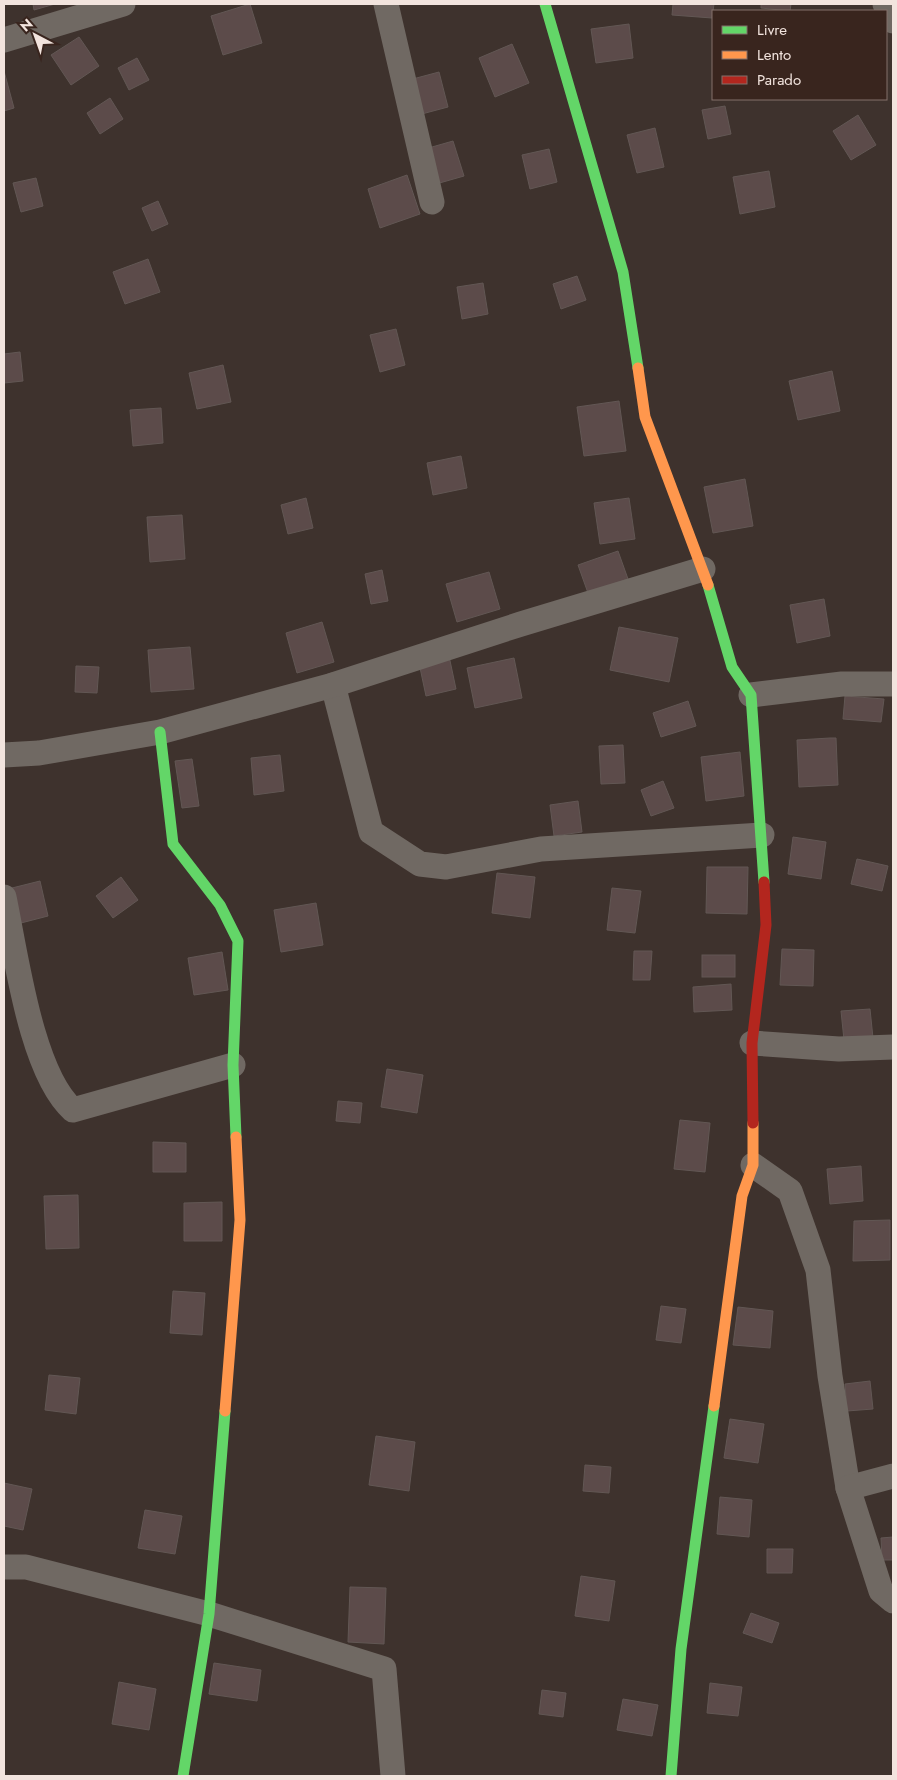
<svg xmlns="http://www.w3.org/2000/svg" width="897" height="1780" viewBox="0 0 897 1780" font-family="Jost,sans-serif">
<rect width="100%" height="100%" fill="#3e322d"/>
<!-- building -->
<g fill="#5c4b4a" stroke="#625754">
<path d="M33 4H55L34 10Z"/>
<path d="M250 4 262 43 223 55 211 16Z"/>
<path d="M673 4H714L712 18 672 15Z"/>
<path d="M761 4H791L790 11 761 8Z"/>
<path d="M629 24 633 58 596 63 591 29Z"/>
<path d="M79 37 99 66 71 85 51 55Z"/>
<path d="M512 44 529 83 495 97 479 58Z"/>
<path d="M137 58 149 80 129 90 118 68Z"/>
<path d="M4 71 14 108 4 111Z"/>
<path d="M439 72 448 107 418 115 409 80Z"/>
<path d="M110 98 123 119 100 134 87 113Z"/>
<path d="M725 106 731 134 708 139 702 110Z"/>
<path d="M858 115 876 145 851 160 833 131Z"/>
<path d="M655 128 664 167 637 173 627 135Z"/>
<path d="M453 141 464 176 436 184 425 149Z"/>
<path d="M549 149 557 182 530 189 522 155Z"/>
<path d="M769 171 775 207 740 214 733 177Z"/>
<path d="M407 175 420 214 380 228 368 189Z"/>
<path d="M36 178 43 206 21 212 13 183Z"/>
<path d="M158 201 168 224 152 231 142 208Z"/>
<path d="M148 259 160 292 125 304 113 272Z"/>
<path d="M577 276 586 300 561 309 553 284Z"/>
<path d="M483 283 488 314 462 319 457 287Z"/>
<path d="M396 329 405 365 380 372 370 335Z"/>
<path d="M20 352 23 381 4 383V354Z"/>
<path d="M223 365 231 402 197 409 189 373Z"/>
<path d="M832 371 840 411 798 420 789 381Z"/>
<path d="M619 401 626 451 584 456 577 407Z"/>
<path d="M161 408 163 443 133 446 130 410Z"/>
<path d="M461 456 467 488 433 495 427 463Z"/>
<path d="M745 479 753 526 713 533 704 487Z"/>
<path d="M306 498 313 528 288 534 281 505Z"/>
<path d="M629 498 635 539 600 544 594 503Z"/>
<path d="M182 515 185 559 150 562 147 517Z"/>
<path d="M618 551 628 579 588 593 578 565Z"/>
<path d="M382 570 388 601 371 604 365 574Z"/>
<path d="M489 572 500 609 457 622 446 584Z"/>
<path d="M824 599 830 636 797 643 790 605Z"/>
<path d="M322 622 334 662 297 673 286 633Z"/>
<path d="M619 627 678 638 669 682 610 670Z"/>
<path d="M190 647 194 689 151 692 148 650Z"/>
<path d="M449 656 456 689 426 696 419 663Z"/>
<path d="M514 658 522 698 475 708 467 668Z"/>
<path d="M76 666 99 667 97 693 75 692Z"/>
<path d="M845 696 884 699 881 722 843 719Z"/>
<path d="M688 701 696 726 661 737 653 713Z"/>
<path d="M830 738H836L838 785 799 787 797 740Z"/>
<path d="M623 745 625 783 601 784 599 746Z"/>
<path d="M740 752 744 796 706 801 701 757Z"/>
<path d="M280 755 284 791 254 795 251 758Z"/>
<path d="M192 759 199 806 182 808 175 761Z"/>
<path d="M663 781 674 808 651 816 641 790Z"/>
<path d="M578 801 582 832 554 836 550 805Z"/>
<path d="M793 837 826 842 821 879 788 874Z"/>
<path d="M857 859 888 866 882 891 851 884Z"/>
<path d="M707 867H748L747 914 706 913Z"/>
<path d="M497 873 535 877 530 918 492 913Z"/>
<path d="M121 877 138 900 113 918 96 896Z"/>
<path d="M40 881 48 916 21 923 12 888Z"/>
<path d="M612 888 641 891 635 933 607 930Z"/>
<path d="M316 903 323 945 281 952 274 910Z"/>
<path d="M782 949 814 950 813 986 780 985Z"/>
<path d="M634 951H652L650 980H633Z"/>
<path d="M222 952 228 990 194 995 188 958Z"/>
<rect x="702" y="955" width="33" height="22"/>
<path d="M731 984 732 1010 694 1012 693 987Z"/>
<path d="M870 1009 873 1038 844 1040 841 1011Z"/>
<path d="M387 1069 423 1075 417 1113 381 1107Z"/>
<path d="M338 1101 362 1103 360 1123 336 1121Z"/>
<path d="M680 1120 710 1123 705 1172 674 1169Z"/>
<path d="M153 1142 186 1143V1172H153Z"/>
<path d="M861 1166 863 1201 830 1204 827 1169Z"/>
<path d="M78 1195 79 1248 46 1249 44 1196Z"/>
<path d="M222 1202V1241H184V1203Z"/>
<path d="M890 1220V1260L853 1261 854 1221Z"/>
<path d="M173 1291 205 1293 202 1335 170 1333Z"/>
<path d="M661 1306 686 1309 681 1343 656 1340Z"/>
<path d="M738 1307 773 1311 770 1348 733 1345Z"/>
<path d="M49 1375 80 1378 76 1414 45 1410Z"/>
<path d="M870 1381 873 1409 847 1411 845 1384Z"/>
<path d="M730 1419 764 1424 758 1463 724 1458Z"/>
<path d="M376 1436 415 1442 409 1491 369 1485Z"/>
<path d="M585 1465 611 1467 609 1493 583 1491Z"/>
<path d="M4 1483 32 1489 23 1530 4 1526Z"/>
<path d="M720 1497 752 1500 749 1537 717 1534Z"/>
<path d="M145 1510 182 1516 175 1554 138 1548Z"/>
<path d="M893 1537V1560H882L881 1538Z"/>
<path d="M767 1549H793L792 1573H767Z"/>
<path d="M581 1576 615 1581 609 1621 575 1616Z"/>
<path d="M350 1587 386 1588 384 1644 348 1642Z"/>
<path d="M751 1613 779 1623 772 1643 743 1633Z"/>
<path d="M214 1663 261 1670 257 1701 209 1694Z"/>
<path d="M119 1682 156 1689 149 1730 112 1724Z"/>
<path d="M710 1683 742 1687 738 1716 707 1713Z"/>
<path d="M542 1690 566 1693 563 1717 539 1714Z"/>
<path d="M623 1699 658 1705 652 1736 617 1730Z"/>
</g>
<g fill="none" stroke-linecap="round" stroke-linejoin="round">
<!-- street -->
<g stroke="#706963" stroke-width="25">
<path d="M386 4 432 202"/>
<path d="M885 4 893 21"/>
<path d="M4 40 123 4"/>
<path d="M333 685 371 832 420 864 446 867 541 849 762 835"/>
<path d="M751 695 842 684H893"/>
<path d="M4 755 39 753 160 732 333 685 521 624 703 569"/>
<path d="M4 897C16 954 31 1073 73 1110L233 1065"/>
<path d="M752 1043 839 1049 893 1047"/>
<path d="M753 1165 790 1191 818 1270 830 1376 848 1488"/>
<path d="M893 1476 848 1488 881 1591 893 1601"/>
<path d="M4 1567H26L209 1614 384 1669 393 1776"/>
</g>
<!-- fast -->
<g stroke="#63d668" stroke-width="11">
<path d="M545 4 623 272 638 368"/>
<path d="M708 585 732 667 751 695 764 882"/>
<path d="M160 732 173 844 220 905 238 941 233 1065 236 1137"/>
<path d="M183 1776 209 1614 225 1411"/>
<path d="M671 1776 681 1649 714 1406"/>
</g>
<!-- slow -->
<g stroke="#ff974d" stroke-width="11">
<path d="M638 368 645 417 708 585"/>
<path d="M714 1406 742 1196 753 1165V1123"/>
<path d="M225 1411 240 1220 236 1137"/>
</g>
<!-- jam -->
<path stroke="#b3261e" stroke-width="11" d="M753 1123 752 1043 766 925 764 882"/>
</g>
<!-- border -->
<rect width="897" height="1780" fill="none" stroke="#f2e4de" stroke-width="10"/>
<!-- legend -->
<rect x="712" y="10" width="175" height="90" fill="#39251e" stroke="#83716b"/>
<rect x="722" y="26" width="25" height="8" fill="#63d668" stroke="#83716b"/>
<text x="757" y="35" font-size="15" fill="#f2e4de">Livre</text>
<rect x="722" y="51" width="25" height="8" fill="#ff974d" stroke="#83716b"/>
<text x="757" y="60" font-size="15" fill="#f2e4de">Lento</text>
<rect x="722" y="76" width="25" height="8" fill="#b3261e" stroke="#83716b"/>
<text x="757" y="85" font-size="15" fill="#f2e4de">Parado</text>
<!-- north arrow -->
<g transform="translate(35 35) rotate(319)" stroke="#39251e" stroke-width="4" paint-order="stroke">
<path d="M0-4L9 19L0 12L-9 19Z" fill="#f2e4de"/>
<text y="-8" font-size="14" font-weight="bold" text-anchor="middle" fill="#f2e4de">N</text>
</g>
</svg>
